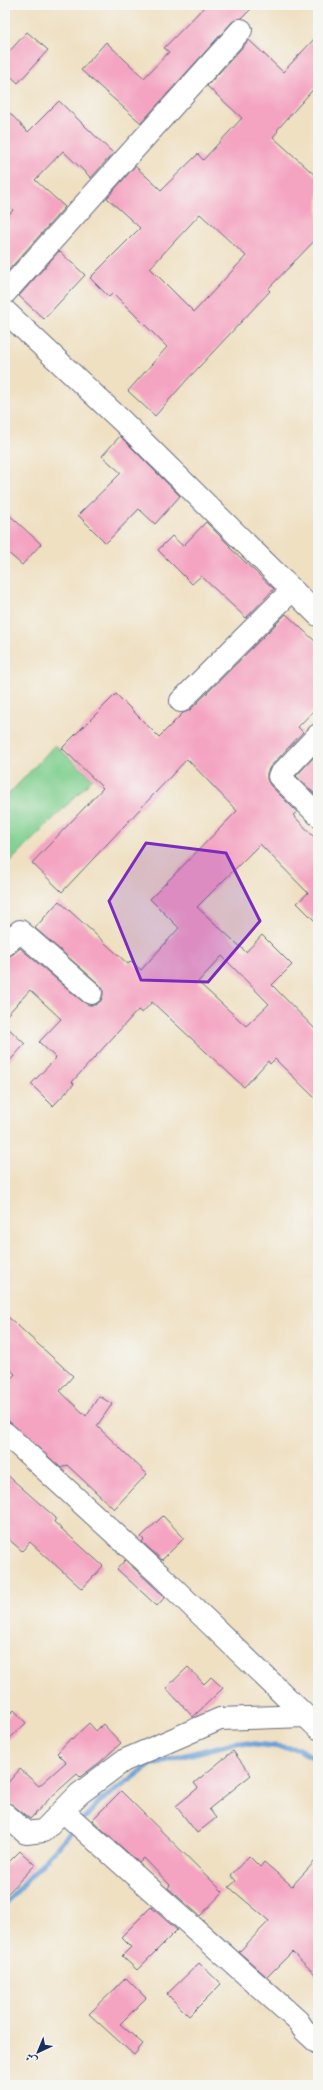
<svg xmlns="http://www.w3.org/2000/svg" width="323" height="2090" viewBox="0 0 323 2090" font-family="'IM FELL French Canon',Amiri,serif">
<rect width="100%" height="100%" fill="#f6f6f2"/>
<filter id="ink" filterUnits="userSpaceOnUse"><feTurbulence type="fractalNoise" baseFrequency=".025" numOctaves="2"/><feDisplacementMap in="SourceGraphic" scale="8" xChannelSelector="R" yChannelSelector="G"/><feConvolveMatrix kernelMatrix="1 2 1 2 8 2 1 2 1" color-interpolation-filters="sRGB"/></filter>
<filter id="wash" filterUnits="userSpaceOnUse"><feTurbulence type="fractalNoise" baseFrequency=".012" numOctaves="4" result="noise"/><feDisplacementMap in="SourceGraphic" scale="16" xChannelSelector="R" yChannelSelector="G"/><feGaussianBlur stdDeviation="0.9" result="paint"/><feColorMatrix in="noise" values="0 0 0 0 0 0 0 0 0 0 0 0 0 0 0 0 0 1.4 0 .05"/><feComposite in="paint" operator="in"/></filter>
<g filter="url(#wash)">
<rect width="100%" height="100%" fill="#efe0c2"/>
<!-- green -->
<path fill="#80cf8f" stroke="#4e7f76" d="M55 745 93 779 7 865 5 863V798Z"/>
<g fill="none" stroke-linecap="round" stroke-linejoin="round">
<!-- stream -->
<g stroke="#689dd4" stroke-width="5.5">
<path d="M81 1822 99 1802 152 1764 237 1742 298 1749 318 1760"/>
<path d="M5 1904 75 1828"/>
</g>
</g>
<g id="blocks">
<!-- building -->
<g fill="#f4a4c1" fill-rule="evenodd">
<path d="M206 5H255L242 18 232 22 141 123 81 70 106 42 144 78 169 52 164 48Z"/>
<path d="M27 32 48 50 18 83 5 71V56Z"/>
<path d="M318 35V84L277 130 278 131 273 137 318 178V237L268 289 270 291 185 382 155 416 128 391 167 347 113 293 109 297 90 278 140 228 107 198 135 166 161 190 198 154 203 160 242 118 207 86 249 40 283 72ZM200 214 246 256 194 312 150 268Z"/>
<path d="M59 101 113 153 91 178 63 151 35 180 65 207 6 273 5 219 13 210 5 203V108L28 132Z"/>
<path d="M59 251 85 275 44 319 19 296Z"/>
<path d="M120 436 180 496 155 524 139 509 106 543 78 515 121 473 102 456Z"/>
<path d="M5 511 41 544 22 565 5 550Z"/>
<path d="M206 522 230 546 229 547 274 589 246 618 201 576 192 584 158 550 172 536 183 546Z"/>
<path d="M286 614 318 644V706L298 727 303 732 270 767 267 773V779L270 785 297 812 293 815 318 841V924L297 903 308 893 260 844 197 907 246 952 262 935 292 965 272 985 318 1032V1101L275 1059 270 1064 268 1061 244 1087 152 1002 142 1013 138 1010 72 1082 74 1084 53 1106 31 1084 56 1058 39 1042 61 1019 30 990 5 1017V957L13 954 20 948 83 1002 89 1005H95L101 1001 103 995V989L99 984 35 928 59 901 128 964 131 961 141 970 179 928 150 899 237 811 187 759 62 892 32 863 103 788 62 748 116 694 159 737 183 713 190 710ZM222 956 269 1004 246 1026 198 982Z"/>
<path d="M318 753V793L316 795 296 776Z"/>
<path d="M5 1025 25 1044 5 1066Z"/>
<path d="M5 1314 73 1376 60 1391 86 1416 99 1396 112 1404 97 1426 147 1474 114 1509 67 1465 61 1468 5 1418V1385L15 1374 5 1365Z"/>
<path d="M5 1473 56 1518 54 1522 103 1566 82 1589 30 1542 22 1551 5 1536Z"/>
<path d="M163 1516 184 1538 162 1560 142 1542 144 1540 141 1537Z"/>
<path d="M125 1560 165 1597 157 1606 117 1569Z"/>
<path d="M188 1667 204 1684 211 1677 223 1688 193 1717 166 1688Z"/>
<path d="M14 1710 26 1723 5 1743V1719Z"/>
<path d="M89 1723 96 1731 103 1724 121 1743 99 1763 80 1777 77 1774 51 1797 30 1819 13 1805 5 1802V1786L20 1769 39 1786 66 1762 57 1753 71 1738 72 1739Z"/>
<path d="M233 1751 251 1775 209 1809 216 1818 197 1833 176 1806 198 1788 194 1783Z"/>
<path d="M121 1791 223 1892 200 1916 168 1888 170 1885 144 1858 139 1863 92 1820Z"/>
<path d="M20 1851 35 1865 5 1896V1866Z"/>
<path d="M249 1856 260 1867 264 1862 292 1886 318 1858V1977L292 1952 267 1977 239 1952 269 1921 229 1887 236 1881 231 1875Z"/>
<path d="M151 1907 177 1930 137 1970 122 1956 131 1947 121 1937Z"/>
<path d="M199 1963 221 1984 189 2016 167 1994Z"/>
<path d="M126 1978 146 1998 120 2024 143 2044 134 2055 89 2014Z"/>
</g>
</g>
</g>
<g filter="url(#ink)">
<use href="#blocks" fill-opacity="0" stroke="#656d81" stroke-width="1"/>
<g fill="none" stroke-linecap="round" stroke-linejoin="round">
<defs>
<g id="minor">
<path d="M5 293 241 30"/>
<path d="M5 311 123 422 318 615"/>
<path d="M181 701 292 590"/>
<path d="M318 735 279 776 318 815"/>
<path d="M5 945 20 931 91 993"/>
<path d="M5 1433 161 1576 318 1728"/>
<path d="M63 1811 298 2021 304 2030 318 2043"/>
<path d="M5 1814 26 1833 43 1831 79 1794 123 1761 220 1719 306 1716"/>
</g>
</defs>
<!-- minor casing -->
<use href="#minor" stroke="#656d81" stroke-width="24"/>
<!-- minor -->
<use href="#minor" stroke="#fff" stroke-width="22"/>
</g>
</g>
<!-- marked area -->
<path fill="#7b2cbf" fill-opacity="0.2" stroke="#7b2cbf" stroke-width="3" stroke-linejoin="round" d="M146 843 226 853 260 921 208 982 141 980 109 901Z"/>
<!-- margin -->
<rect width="323" height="2090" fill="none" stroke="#f6f6f2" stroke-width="20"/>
<!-- north arrow -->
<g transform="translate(38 2052) rotate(224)" stroke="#f6f6f2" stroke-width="3" paint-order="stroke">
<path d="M0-3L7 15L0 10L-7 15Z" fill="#1b2f5e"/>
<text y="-6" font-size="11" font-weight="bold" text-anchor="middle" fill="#1b2f5e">ش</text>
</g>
</svg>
